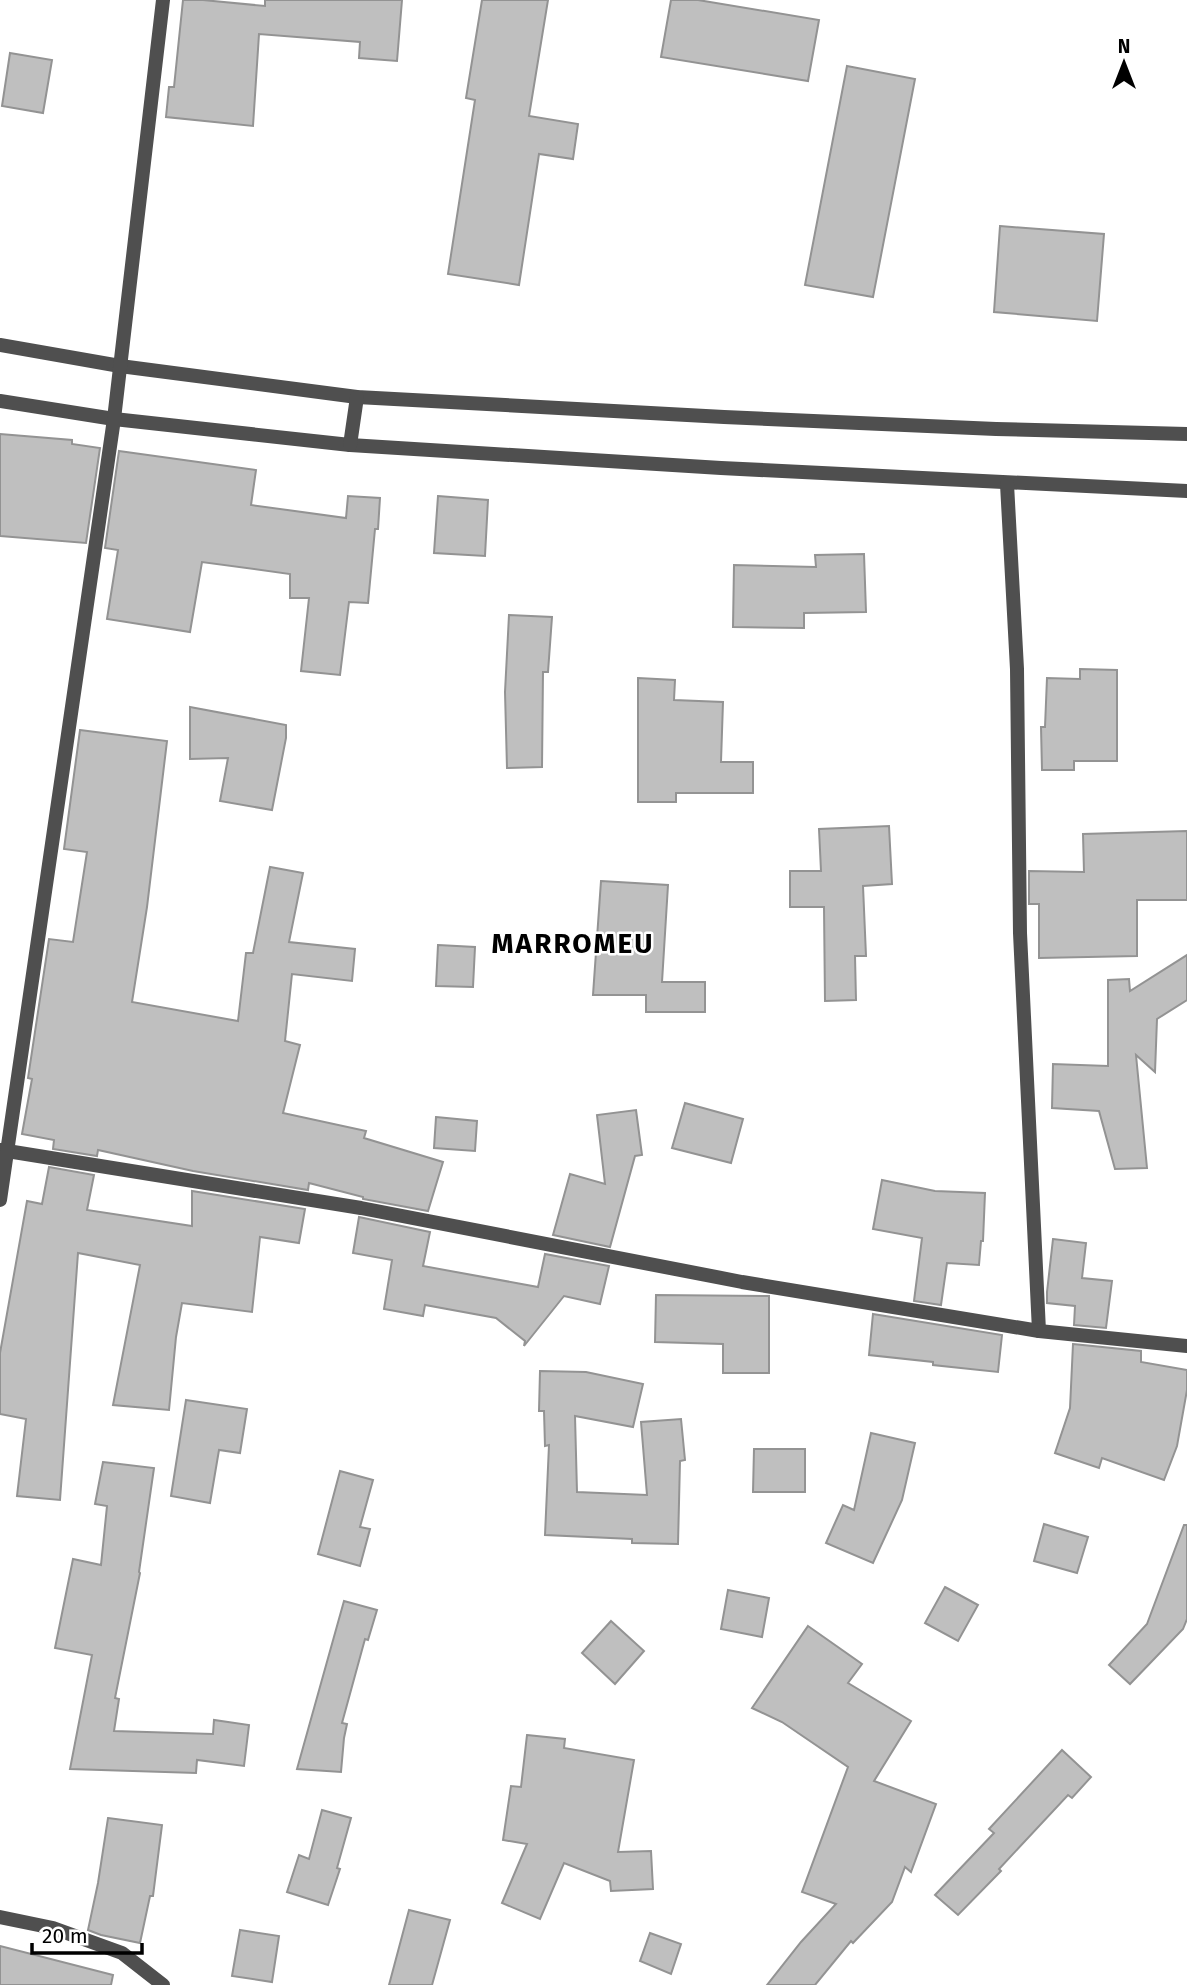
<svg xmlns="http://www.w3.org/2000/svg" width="1187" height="1985" font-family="'Fira Sans',sans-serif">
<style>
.building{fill:#bfbfbf;stroke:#939393;stroke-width:2}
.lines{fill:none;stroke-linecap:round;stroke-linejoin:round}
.street{stroke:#4f4f4f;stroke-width:14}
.labels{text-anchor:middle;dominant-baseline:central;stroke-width:5;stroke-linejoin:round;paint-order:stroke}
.district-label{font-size:28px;font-weight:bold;letter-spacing:2px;fill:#000;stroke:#fff}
</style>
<rect width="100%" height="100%" fill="#fff"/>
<g class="building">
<polygon points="183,0 203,0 265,6 265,0 402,0 397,61 359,58 360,42 259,34 253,126 166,117 169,87 174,87"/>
<polygon points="482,0 548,0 529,116 578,124 573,159 539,154 519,285 448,274 475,100 466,98"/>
<polygon points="671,0 698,0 819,20 808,81 661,57"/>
<polygon points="10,53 52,60 43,113 2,106"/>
<polygon points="847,66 915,79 873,297 805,285"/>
<polygon points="1000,226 1104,234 1097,321 994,312"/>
<polygon points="0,434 72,440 72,444 100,448 86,543 0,536"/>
<polygon points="119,451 256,470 251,505 346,518 348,496 380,498 378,529 375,529 368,603 349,602 340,675 301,671 309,598 290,598 290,574 202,562 190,632 107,619 118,550 105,548"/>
<polygon points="438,496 488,500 485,556 434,553"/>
<polygon points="864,554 866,612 804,613 804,628 733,627 734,565 816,567 815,555"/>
<polygon points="509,615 552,617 548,672 543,672 542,767 507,768 505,692"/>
<polygon points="1080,669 1117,670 1117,761 1074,761 1074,770 1042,770 1041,727 1045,727 1047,678 1080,679"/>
<polygon points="638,678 675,680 674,700 723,702 721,762 753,762 753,793 676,793 676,802 638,802"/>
<polygon points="190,707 286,725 286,738 272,810 220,801 228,758 190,759"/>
<polygon points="80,730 167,741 147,907 132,1002 238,1021 246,953 253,953 270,867 303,873 289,942 355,949 352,981 292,974 285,1041 300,1045 283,1113 366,1131 364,1138 443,1162 428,1211 363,1199 363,1197 309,1183 308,1190 193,1171 98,1150 97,1156 53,1149 54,1140 22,1134 32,1079 28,1078 49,939 73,942 87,852 64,849"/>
<polygon points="889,826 892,884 863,886 866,956 855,956 856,1000 825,1001 824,907 790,907 790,871 821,871 819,829"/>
<polygon points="1187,831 1187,900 1137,900 1137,956 1039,958 1039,904 1029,904 1029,871 1084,872 1083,834"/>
<polygon points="601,881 668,885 662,982 705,982 705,1012 646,1012 646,995 593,995"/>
<polygon points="438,945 475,947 473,987 436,986"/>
<polygon points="1187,955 1187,1000 1157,1019 1155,1072 1136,1055 1147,1168 1115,1169 1099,1111 1052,1108 1053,1064 1108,1066 1108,980 1129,979 1130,991"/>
<polygon points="685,1103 743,1119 731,1163 672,1148"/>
<polygon points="636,1110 642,1155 635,1156 610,1247 553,1235 570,1174 605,1184 597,1115"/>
<polygon points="436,1117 477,1121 475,1151 434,1148"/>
<polygon points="49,1167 94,1175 87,1210 192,1226 192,1191 305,1209 299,1243 260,1237 252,1312 182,1303 176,1337 169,1410 113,1405 140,1265 78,1253 60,1500 17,1496 26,1419 0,1414 0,1353 27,1201 42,1204"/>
<polygon points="882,1180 935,1191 985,1193 983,1241 981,1241 979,1265 947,1263 941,1305 914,1301 922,1238 873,1229"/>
<polygon points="359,1217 430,1232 423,1266 538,1287 545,1254 609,1266 600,1304 564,1296 524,1346 525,1341 496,1318 425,1305 423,1316 384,1309 392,1260 353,1253"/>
<polygon points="1053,1239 1086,1243 1082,1278 1112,1281 1106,1328 1074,1325 1075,1306 1047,1303 1047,1292"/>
<polygon points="656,1295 769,1296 769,1373 723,1373 723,1344 655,1342"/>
<polygon points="873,1314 1002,1335 998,1372 933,1365 933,1362 869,1355"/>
<polygon points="1073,1344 1141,1351 1141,1362 1187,1370 1187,1390 1177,1446 1164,1480 1102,1458 1099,1468 1055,1453 1070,1408"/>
<polygon points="540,1371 586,1372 643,1384 633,1427 575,1416 577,1492 647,1495 641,1422 681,1419 685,1460 680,1461 678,1544 632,1543 632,1539 545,1535 549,1445 545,1446 544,1411 539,1411"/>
<polygon points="186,1400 247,1409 240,1453 219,1450 210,1503 171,1496"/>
<polygon points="871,1433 915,1443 902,1500 873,1563 826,1543 843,1505 854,1510"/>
<polygon points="754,1449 805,1449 805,1492 753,1492"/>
<polygon points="103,1462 154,1468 139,1572 140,1573 115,1698 119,1699 114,1731 213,1734 214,1720 249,1725 244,1766 197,1760 196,1773 70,1769 92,1655 55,1648 73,1559 101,1565 107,1506 95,1504"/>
<polygon points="340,1471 373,1480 360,1527 370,1529 360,1566 318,1554"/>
<polygon points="1044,1524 1088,1537 1077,1573 1034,1561"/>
<polygon points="1184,1525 1187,1525 1187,1619 1183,1629 1130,1684 1109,1665 1147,1624"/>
<polygon points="945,1587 978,1605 958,1641 925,1623"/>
<polygon points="728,1590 769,1598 762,1637 721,1629"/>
<polygon points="344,1601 377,1610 368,1640 365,1639 342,1723 347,1724 344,1738 341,1772 297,1769"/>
<polygon points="611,1621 644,1651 615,1684 582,1653"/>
<polygon points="808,1626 862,1664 848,1683 911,1721 874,1781 936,1804 911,1872 905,1867 892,1902 853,1943 851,1941 815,1985 767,1985 801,1942 836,1904 802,1892 848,1767 782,1722 752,1708"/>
<polygon points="527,1735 565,1739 564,1748 634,1760 618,1852 651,1851 653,1889 611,1891 610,1881 564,1863 540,1919 502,1903 527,1844 503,1840 511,1786 521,1787"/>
<polygon points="1062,1750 1091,1777 1072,1798 1068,1795 999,1869 1001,1871 958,1915 935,1895 994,1833 989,1829"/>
<polygon points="322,1810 351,1818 337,1868 340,1869 328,1905 287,1892 299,1855 309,1859"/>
<polygon points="108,1818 162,1825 153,1896 150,1896 140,1943 101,1935 88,1930 98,1883"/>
<polygon points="409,1910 450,1920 432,1985 389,1985"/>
<polygon points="240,1930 279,1936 272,1982 232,1976"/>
<polygon points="650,1933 681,1944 671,1974 640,1961"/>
<polygon points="0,1946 113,1975 111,1985 0,1985"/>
</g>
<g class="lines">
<g class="street">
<polyline points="0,345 120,366 357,397 724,417 996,429 1187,434"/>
<polyline points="0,401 114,419 350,445 721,468 1187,491"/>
<polyline points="350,445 357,397"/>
<polyline points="1007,484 1017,669 1020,933 1039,1331"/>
<polyline points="1,1150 361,1208 742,1282 1039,1331 1187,1346"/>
<polyline points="0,1200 114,419 163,0"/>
<polyline points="0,1917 53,1928 122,1953 163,1985"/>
</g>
</g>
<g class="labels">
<g class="district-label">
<text x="573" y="943">MARROMEU</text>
</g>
</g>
<g transform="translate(1124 63)" stroke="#ffffff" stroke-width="5" paint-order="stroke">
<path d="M0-5L12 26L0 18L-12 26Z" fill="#000000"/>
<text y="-10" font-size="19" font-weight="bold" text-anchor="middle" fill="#000000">N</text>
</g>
<path d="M32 1943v10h110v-10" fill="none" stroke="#000000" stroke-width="3.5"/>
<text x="42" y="1943" font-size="21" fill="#000000" stroke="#ffffff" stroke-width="5" paint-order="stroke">20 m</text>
</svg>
